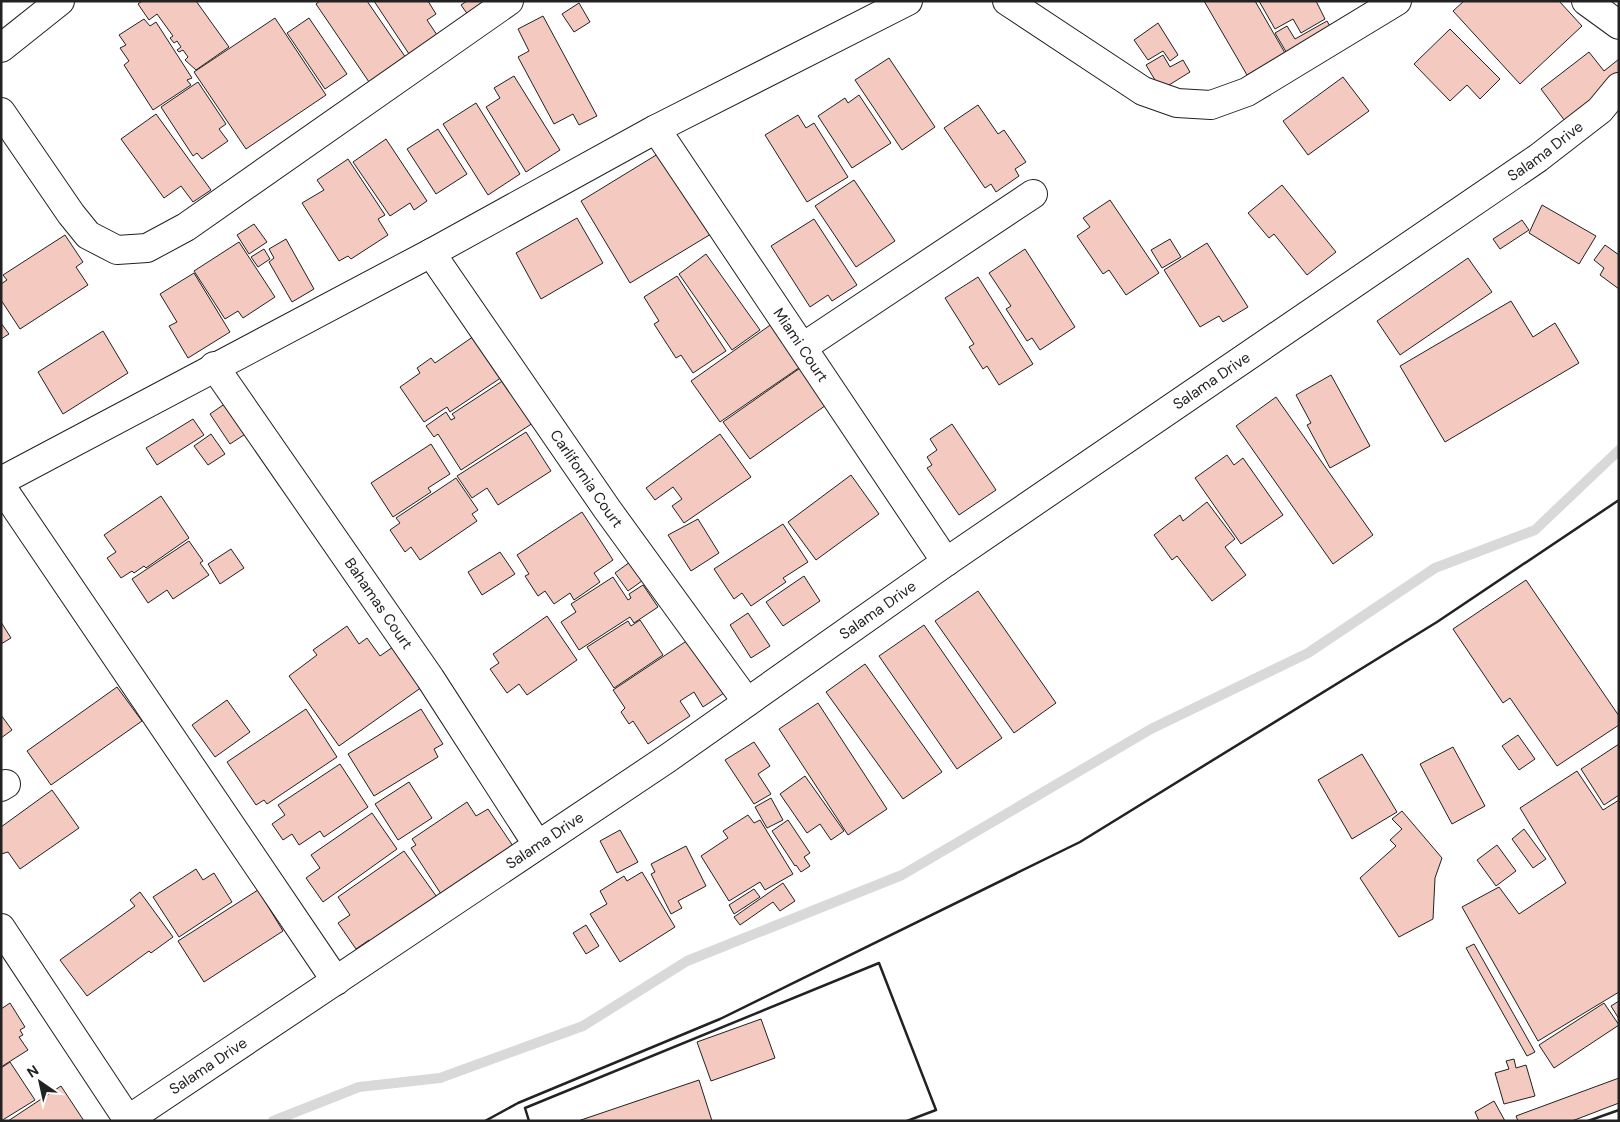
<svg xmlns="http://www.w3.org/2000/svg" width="1620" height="1122" font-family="'DM Sans',sans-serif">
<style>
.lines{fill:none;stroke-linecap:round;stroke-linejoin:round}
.stream{stroke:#d9d9d9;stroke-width:10}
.building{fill:#f3c9c0;stroke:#222}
.street-casing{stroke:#222;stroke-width:30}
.street{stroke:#fff;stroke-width:28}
.wall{stroke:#222;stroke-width:2.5}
.labels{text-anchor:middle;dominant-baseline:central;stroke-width:4;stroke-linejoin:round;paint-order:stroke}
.street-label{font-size:15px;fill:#222;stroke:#fff}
</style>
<rect width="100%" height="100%" fill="#fff"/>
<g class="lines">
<polyline class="stream" points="273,1121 359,1087 440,1078 583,1026 687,961 902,875 1151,729 1308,653 1435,568 1535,530 1619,450"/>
</g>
<g class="building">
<polygon points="142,1 196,1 229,47 196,70 185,60 188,57 183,50 179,52 177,50 181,47 177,41 174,43 170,38 173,36 157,14 149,20 138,4"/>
<polygon points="320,1 367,1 406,58 369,82 316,4"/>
<polygon points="374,1 428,1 436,14 427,20 437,35 409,54"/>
<polygon points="467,1 495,1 471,19 461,5"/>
<polygon points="1204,1 1255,1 1285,53 1247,75"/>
<polygon points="1259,1 1316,1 1325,19 1301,33 1293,19 1275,29"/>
<polygon points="1464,1 1559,1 1582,26 1520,84 1453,11"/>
<polygon points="579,3 590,22 574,32 562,14"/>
<polygon points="543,16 597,116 579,125 573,114 554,124 518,57 529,51 518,29"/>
<polygon points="275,18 326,95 246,149 194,72"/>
<polygon points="309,18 347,74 325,89 287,33"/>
<polygon points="144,19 150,26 156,22 192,78 187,80 191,85 153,110 124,65 129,61 120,48 126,45 119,35"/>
<polygon points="1327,21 1332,30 1288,55 1275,33 1287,26 1295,39"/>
<polygon points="1158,23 1178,55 1170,61 1163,51 1148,60 1134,40"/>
<polygon points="1450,29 1500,79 1480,99 1467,85 1450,101 1414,64"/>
<polygon points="1589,52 1604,71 1619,59 1619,86 1568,125 1541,89"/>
<polygon points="1163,55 1170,67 1183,60 1190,72 1161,90 1146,65"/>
<polygon points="889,58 935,127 902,150 855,80"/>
<polygon points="514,76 560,150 526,172 486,107 500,98 494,88"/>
<polygon points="1343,77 1369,111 1308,155 1283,121"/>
<polygon points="198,82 226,124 219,129 228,141 202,159 197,153 193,156 161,107"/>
<polygon points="859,95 891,143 852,168 818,116 845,98 848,103"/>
<polygon points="476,103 520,174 488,195 443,124"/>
<polygon points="978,105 998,134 1004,130 1026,162 1015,169 1019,176 996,192 991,184 985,188 944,128"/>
<polygon points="156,114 211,190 193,202 181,186 164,198 121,139"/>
<polygon points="798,115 806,128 814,123 848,177 807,202 765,135"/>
<polygon points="438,129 467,174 436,194 407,149"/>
<polygon points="386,139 427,201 414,210 410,203 390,216 353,162"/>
<polygon points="666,149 716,231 630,283 581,201"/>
<polygon points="348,159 385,215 378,219 388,235 351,259 348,256 339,261 302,203 324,190 317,180"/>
<polygon points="854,180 895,241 856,267 815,206"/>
<polygon points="1282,185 1336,252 1307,275 1274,234 1269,238 1248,213"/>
<polygon points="1110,200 1159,273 1126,295 1109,270 1103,274 1077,236 1090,227 1083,218"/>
<polygon points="1542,205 1596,236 1579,264 1529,233"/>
<polygon points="577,218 603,263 541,299 516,253"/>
<polygon points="814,219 857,285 832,301 828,295 810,307 771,246"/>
<polygon points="1522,220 1529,230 1500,249 1493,239"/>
<polygon points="254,224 267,242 249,254 237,235"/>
<polygon points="65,235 83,262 76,267 88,285 20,329 1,300 1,284 7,280 3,275"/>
<polygon points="286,239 314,289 292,302 269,262 274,258 269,249"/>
<polygon points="1170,239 1181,257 1162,268 1151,250"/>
<polygon points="239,242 275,297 243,318 238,311 225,319 194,271"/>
<polygon points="1207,243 1248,307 1223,322 1219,316 1200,327 1164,270"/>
<polygon points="1605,245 1619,255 1619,289 1600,275 1604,268 1594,260"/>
<polygon points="264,249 270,259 258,267 251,257"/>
<polygon points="1025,249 1075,327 1040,350 1032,338 1027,341 1006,309 1011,306 989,273"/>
<polygon points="706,254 760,330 732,350 679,274"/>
<polygon points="1468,258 1492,292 1400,355 1377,321"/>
<polygon points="194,273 230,332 188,358 169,326 177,322 160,294"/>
<polygon points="677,276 726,351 693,373 681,355 676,358 654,324 659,321 644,297"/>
<polygon points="978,277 1033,364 999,385 987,366 983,369 969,347 974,344 945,298"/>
<polygon points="1511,301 1533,337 1555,323 1579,363 1445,442 1400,366"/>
<polygon points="776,321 806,363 720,422 691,381"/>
<polygon points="1,323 9,334 1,339"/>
<polygon points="103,331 128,373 63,414 38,372"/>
<polygon points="477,334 505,375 450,412 447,407 424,422 400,387 420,373 417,368 431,358 435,363"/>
<polygon points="803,366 829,403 750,459 723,422"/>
<polygon points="1331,375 1370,446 1330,468 1307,425 1311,423 1296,395"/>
<polygon points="507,378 536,421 461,470 438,434 434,437 426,426 446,412 451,420 455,418 452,414"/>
<polygon points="1276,397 1373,535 1333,564 1236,426"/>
<polygon points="226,403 247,433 230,444 210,414"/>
<polygon points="193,419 204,435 157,465 146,448"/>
<polygon points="952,424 996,490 959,515 927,468 932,465 927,457 937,450 930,439"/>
<polygon points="526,432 551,471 498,505 487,488 472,498 457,476"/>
<polygon points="211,434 225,454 208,465 194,446"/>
<polygon points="720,434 751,477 684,523 672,506 682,499 673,487 655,500 646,488"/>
<polygon points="431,444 450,474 428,488 431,492 393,517 371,483"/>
<polygon points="1227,455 1234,465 1243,458 1283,515 1241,544 1195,478"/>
<polygon points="851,475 879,514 816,560 788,522"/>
<polygon points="456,478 478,510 472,514 477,521 420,560 411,547 405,552 390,530 400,523 396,518"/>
<polygon points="161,496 189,538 146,568 144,566 134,573 132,571 121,578 107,558 116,552 104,535"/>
<polygon points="1207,502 1235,539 1225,547 1246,575 1212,601 1177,556 1172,560 1154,535 1180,515 1183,521"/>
<polygon points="582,512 613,560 594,573 600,582 574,600 570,593 554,604 545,591 538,596 525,576 529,574 517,555"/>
<polygon points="698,519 719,553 691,571 668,535"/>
<polygon points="783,524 808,562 783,578 786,582 751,606 742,593 734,599 714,569"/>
<polygon points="189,541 203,561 200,563 209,575 173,599 167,590 148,603 132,579"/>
<polygon points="231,549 244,568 220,584 208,564"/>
<polygon points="500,552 515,574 482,595 468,572"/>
<polygon points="634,559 646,578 628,591 615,573"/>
<polygon points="804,576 820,601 783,626 766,602"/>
<polygon points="613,577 628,600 631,598 629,594 643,585 658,607 634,623 630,617 579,650 561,622 576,612 571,604"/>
<polygon points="1526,580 1619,716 1619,725 1557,766 1510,698 1503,703 1453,629"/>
<polygon points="978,591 1056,703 1014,733 935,621"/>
<polygon points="748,613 770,646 751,658 730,625"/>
<polygon points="547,616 577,660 527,695 519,684 507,693 490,669 499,663 493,654"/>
<polygon points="640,620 663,655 614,688 587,647 628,621 631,626"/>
<polygon points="1,622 11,638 1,644"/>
<polygon points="924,625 1002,738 957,769 879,656"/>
<polygon points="347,626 359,644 367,638 380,656 393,647 422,687 339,746 289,676 317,655 313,650"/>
<polygon points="694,636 730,689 703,707 694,692 680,701 690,716 648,744 633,721 629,724 621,712 625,708 613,690"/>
<polygon points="865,664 942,772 903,799 826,692"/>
<polygon points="117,687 142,721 51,785 27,751"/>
<polygon points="227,700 250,732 215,757 192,725"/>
<polygon points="818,703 887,809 848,835 779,729"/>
<polygon points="306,709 337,757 267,804 264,800 256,805 227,762"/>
<polygon points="421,709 443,744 434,749 438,757 374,796 348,754"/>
<polygon points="1,715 12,730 1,738"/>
<polygon points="1518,735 1535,759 1519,770 1502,746"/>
<polygon points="754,742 770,766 758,774 771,794 754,804 725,760"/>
<polygon points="1619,744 1619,795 1604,805 1581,769"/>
<polygon points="1453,747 1485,806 1452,824 1420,764"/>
<polygon points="1362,754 1397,812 1352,839 1318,780"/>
<polygon points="340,764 368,807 324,837 320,831 299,845 292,834 283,840 272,824 285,815 278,805"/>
<polygon points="1577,771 1603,810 1619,800 1619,992 1538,1041 1462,907 1499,887 1519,914 1566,883 1520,808"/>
<polygon points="805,776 844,831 831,840 820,824 807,833 780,794"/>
<polygon points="409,782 432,818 398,840 375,804"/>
<polygon points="52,790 79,828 20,869 8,852 1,854 1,827"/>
<polygon points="771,798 783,820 767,828 755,807"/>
<polygon points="467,802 476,816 488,809 513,846 441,894 411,848 416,845 412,839"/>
<polygon points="1402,811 1442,858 1435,878 1433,919 1399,937 1360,878 1396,846 1390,840 1402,829 1392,819"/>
<polygon points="372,813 397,849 323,902 306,878 320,868 311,855"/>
<polygon points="748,815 754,823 760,820 793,874 765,890 760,882 729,901 701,856 728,838 723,831"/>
<polygon points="788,820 810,853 804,857 810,866 801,872 796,865 795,866 772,831"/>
<polygon points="1524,829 1546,859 1533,868 1512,839"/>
<polygon points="620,830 638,862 617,873 600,841"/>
<polygon points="1497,845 1516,871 1496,886 1477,860"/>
<polygon points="686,846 706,886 678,901 682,908 671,914 651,874 655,872 651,864"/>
<polygon points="404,851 439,900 373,946 369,940 356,949 338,923 350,915 338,897"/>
<polygon points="196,869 203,880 214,873 232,902 179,937 153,897"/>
<polygon points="642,872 675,927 620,962 590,914 607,904 600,891 624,876 627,881"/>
<polygon points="783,883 795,901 780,911 773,902 740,925 734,917"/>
<polygon points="754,889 760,897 734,914 729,905"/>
<polygon points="258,890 283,931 204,982 178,941"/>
<polygon points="140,892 173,937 151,953 149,951 87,996 60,960 135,906 130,900"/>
<polygon points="586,925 599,946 586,954 573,933"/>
<polygon points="1474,944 1535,1052 1527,1056 1466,948"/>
<polygon points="1619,1001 1619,1019 1611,1006"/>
<polygon points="10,1003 25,1027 20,1030 23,1035 19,1037 28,1050 1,1067 1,1009"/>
<polygon points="1604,1003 1619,1025 1554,1068 1539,1045"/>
<polygon points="761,1019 775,1058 711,1081 697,1042"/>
<polygon points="1514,1059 1516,1068 1526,1065 1535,1096 1504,1104 1495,1073 1509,1069 1506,1061"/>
<polygon points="10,1062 35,1100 1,1121 1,1068"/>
<polygon points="1619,1078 1619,1103 1572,1121 1518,1121 1516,1116"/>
<polygon points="699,1080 712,1121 578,1121"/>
<polygon points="61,1086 84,1121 8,1121"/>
<polygon points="1494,1101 1505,1121 1479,1121 1475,1112"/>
</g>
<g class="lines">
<g class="street-casing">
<g id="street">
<polyline points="1007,1 1143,91 1177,103 1211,105 1247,92 1397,1"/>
<polyline points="1586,1 1619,25"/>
<polyline points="1,48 60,1"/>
<polyline points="1,112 71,214 88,235 117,250 147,248 186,227 509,1"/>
<path id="s1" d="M656 129 946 562"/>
<path id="s2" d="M431 253 607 509 747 702"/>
<polyline points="803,347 1033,194"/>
<path id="s3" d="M214 366 430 678 537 844"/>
<polyline points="1,481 431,253 656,129 908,1"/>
<polyline points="1,486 336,981"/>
<polyline points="1,787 6,784"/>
<polyline points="1,928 128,1120"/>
<path id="s4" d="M126 1121 668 758 946 562 1538 158 1600 110 1619 87"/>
</g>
</g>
<use href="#street" class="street"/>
<g class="wall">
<polyline points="485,1121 518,1103 720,1019 1080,842 1437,622 1619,500"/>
<polyline points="529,1121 525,1108 879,963 936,1110 907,1121"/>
<polyline points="1588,1121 1619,1110"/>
</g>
</g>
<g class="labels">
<g class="street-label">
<text stroke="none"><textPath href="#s4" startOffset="1719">Salama Drive</textPath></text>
<text stroke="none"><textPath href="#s1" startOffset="260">Miami Court</textPath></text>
<text stroke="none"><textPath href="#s4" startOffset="1314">Salama Drive</textPath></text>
<text stroke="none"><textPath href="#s2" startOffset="274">Carlifornia Court</textPath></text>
<text stroke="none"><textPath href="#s3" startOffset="289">Bahamas Court</textPath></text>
<text stroke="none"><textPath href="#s4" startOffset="909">Salama Drive</textPath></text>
<text stroke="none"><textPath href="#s4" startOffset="504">Salama Drive</textPath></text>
<text stroke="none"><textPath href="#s4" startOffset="99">Salama Drive</textPath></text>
</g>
</g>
<rect width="1620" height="1122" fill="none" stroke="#222222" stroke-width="5"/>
<g transform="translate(40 1082) rotate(326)" stroke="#ffffff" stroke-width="4" paint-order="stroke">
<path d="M0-4L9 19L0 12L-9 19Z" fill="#222222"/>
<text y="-8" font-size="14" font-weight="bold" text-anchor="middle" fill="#222222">N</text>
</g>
</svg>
